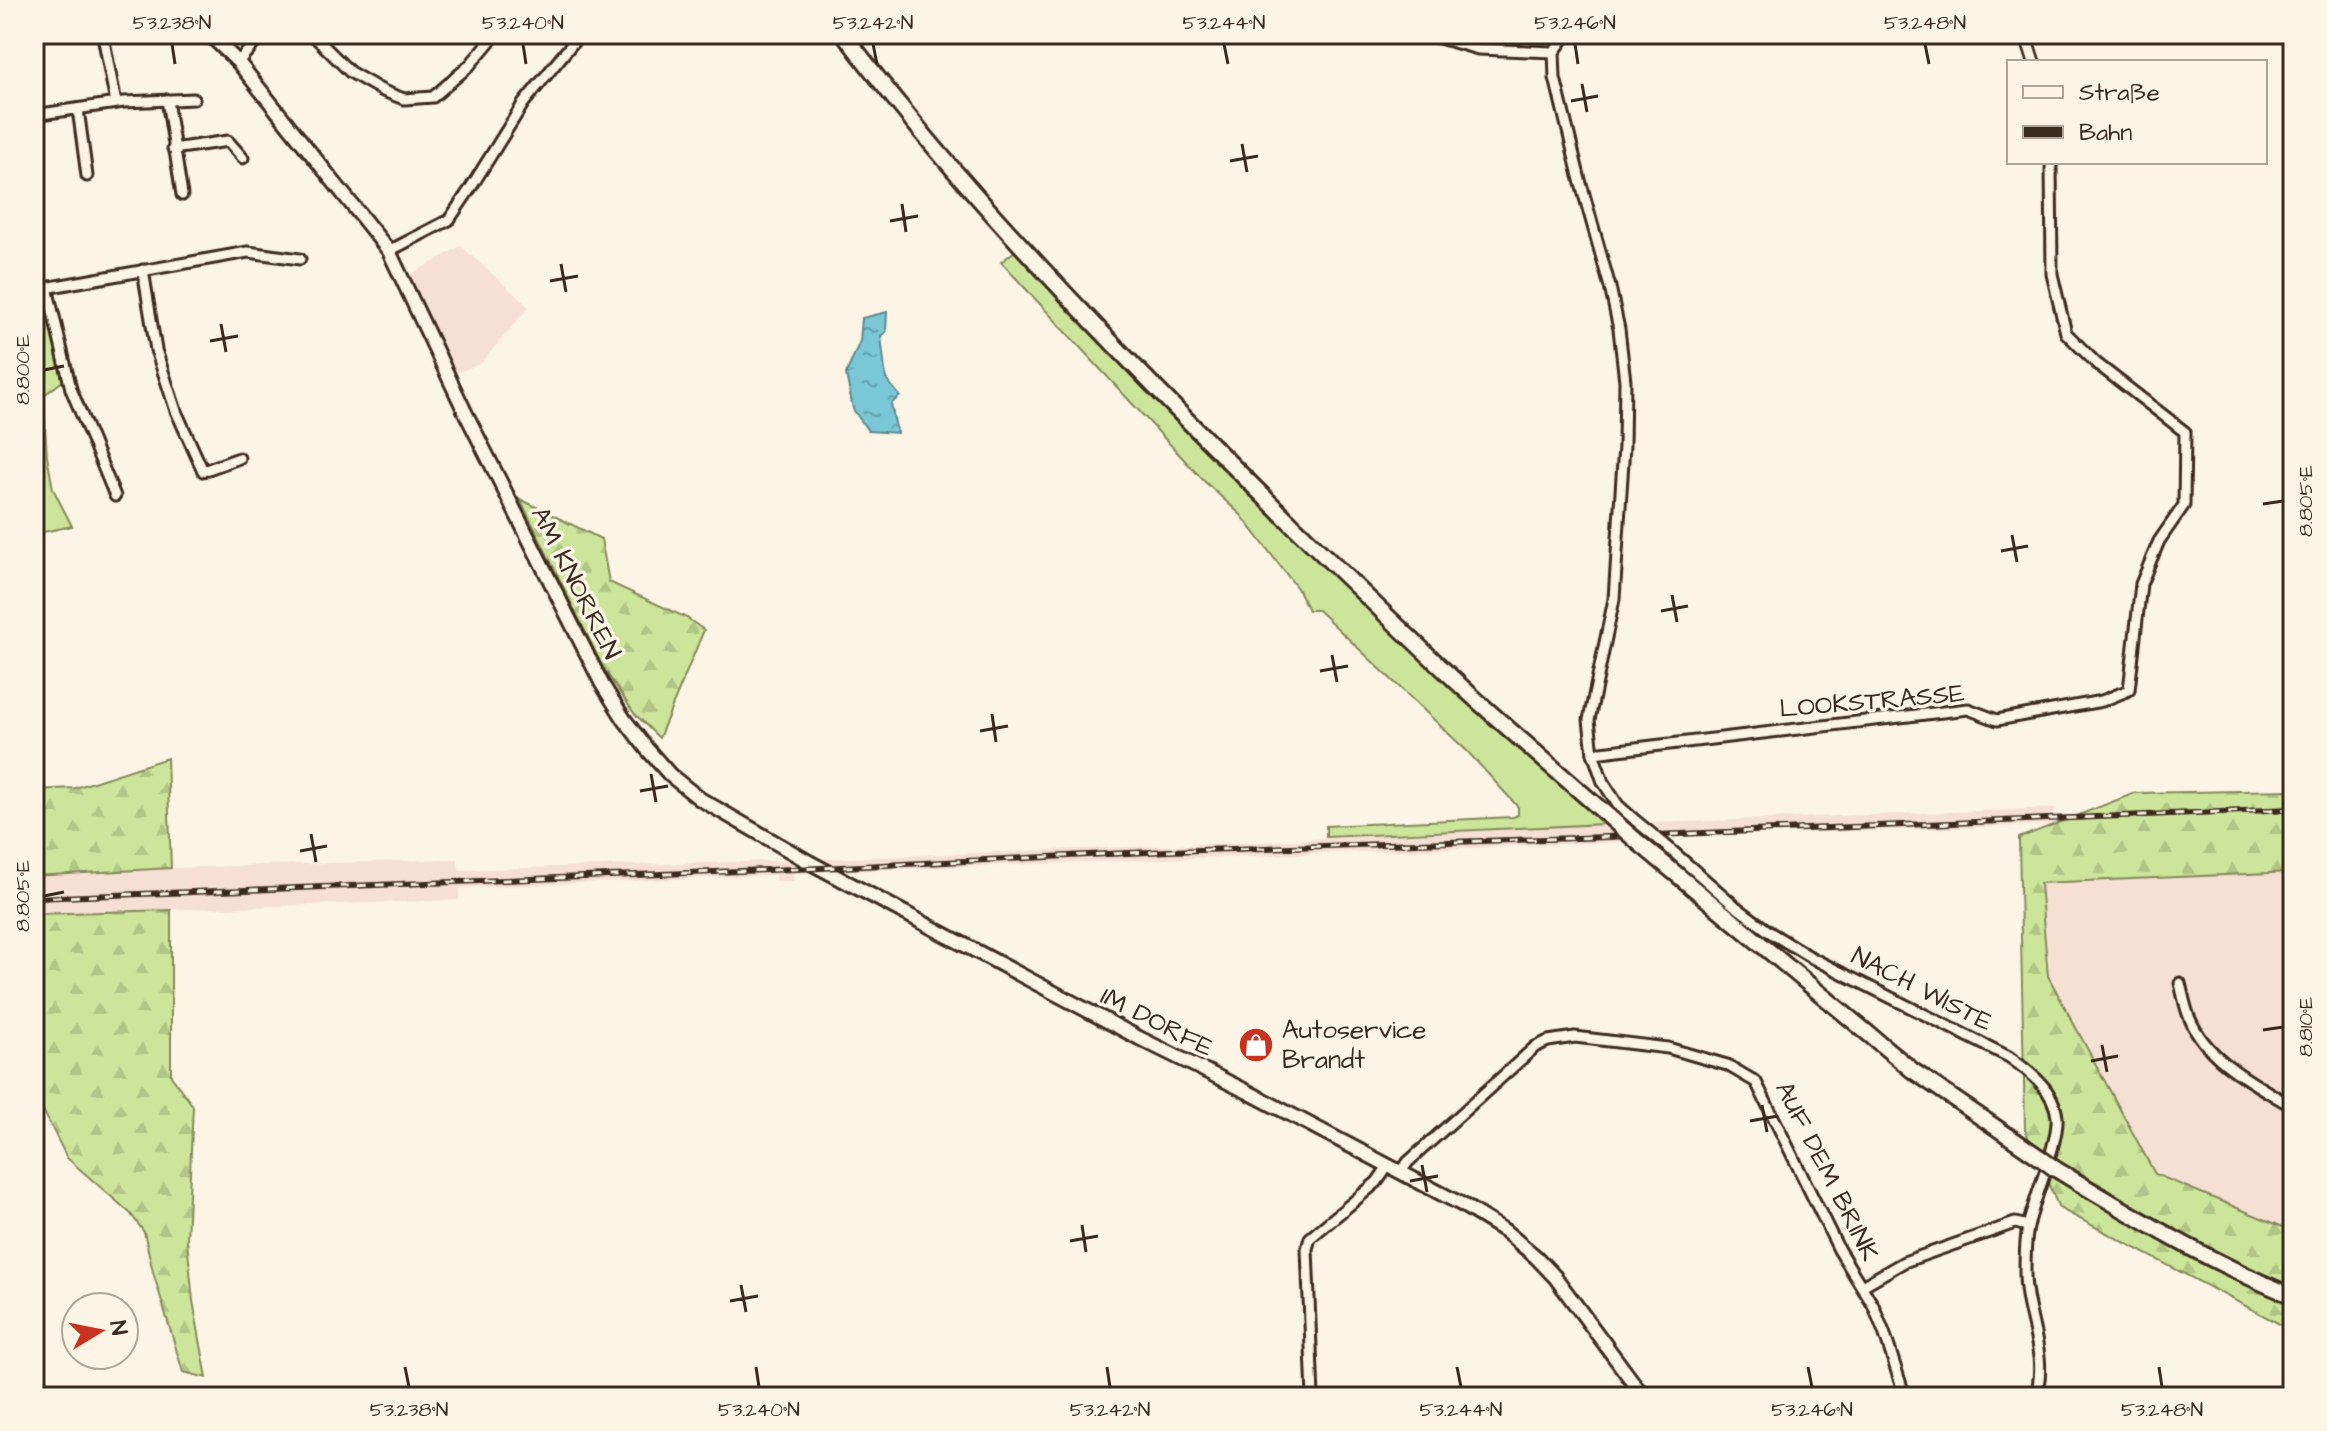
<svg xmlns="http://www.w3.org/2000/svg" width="2327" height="1431" font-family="'Architects Daughter',sans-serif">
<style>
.built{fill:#f6e0d4}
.grass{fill:#cde59b;stroke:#84885c;stroke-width:2}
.forest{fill:url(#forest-firs);stroke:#84885c;stroke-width:2}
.water{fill:url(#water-ripples);stroke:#60888d;stroke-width:2}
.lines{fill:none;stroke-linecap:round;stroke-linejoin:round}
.street-casing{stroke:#3b2a1e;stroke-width:15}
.secondary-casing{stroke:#3b2a1e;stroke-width:18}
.primary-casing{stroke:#3b2a1e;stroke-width:20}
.street{stroke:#fcf5e5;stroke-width:9}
.secondary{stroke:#fcf5e5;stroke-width:12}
.primary{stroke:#fcf5e5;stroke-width:14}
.rail-casing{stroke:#3b2a1e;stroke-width:6}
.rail{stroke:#fcf5e5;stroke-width:3;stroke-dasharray:9;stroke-linecap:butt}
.street-bridge-casing{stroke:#3b2a1e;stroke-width:15;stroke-linecap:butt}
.primary-bridge-casing{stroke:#3b2a1e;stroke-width:20;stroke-linecap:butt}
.street-bridge{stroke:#fcf5e5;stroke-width:9}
.primary-bridge{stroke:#fcf5e5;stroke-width:14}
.ticks{fill:none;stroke:#3b2a1e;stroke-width:3}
.labels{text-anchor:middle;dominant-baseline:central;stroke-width:7;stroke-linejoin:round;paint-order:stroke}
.street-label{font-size:26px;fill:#3b2a1e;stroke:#fcf5e5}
.poi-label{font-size:26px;fill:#3b2a1e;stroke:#fcf5e5;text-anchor:start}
.neatline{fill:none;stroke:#3b2a1e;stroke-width:3}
.ticks-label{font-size:20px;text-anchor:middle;fill:#3b2a1e}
</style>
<defs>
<pattern id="forest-firs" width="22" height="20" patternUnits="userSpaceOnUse" patternTransform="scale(2)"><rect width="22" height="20" fill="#cde59b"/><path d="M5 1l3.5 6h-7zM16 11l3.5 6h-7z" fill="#b1c585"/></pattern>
<pattern id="water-ripples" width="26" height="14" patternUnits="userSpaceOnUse" patternTransform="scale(2)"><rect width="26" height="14" fill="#79c7d7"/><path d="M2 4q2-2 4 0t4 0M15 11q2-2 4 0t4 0" fill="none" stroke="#64a2ae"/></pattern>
</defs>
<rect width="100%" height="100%" fill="#fcf5e5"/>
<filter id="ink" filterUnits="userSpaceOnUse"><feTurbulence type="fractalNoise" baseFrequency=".0125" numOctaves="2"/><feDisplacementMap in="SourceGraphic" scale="16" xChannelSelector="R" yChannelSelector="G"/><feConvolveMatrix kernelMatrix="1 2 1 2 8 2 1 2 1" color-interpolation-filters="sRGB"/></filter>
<g filter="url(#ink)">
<g class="built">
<polygon points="461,246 529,307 481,363 451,376 405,278"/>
<polygon points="2057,808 2049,825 1669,837 1652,823"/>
<polygon points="1603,824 1624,842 794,873 793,881 775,881 775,875 460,888 459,900 34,914 34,876 171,868 458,859 459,870 769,861 1235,843"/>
<polygon points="2293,872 2293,1231 2155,1174 2048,976 2040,882"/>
</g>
<g class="grass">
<polygon points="1016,250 1450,684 1603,824 1326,837 1326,826 1513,817 1518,815 1518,807 1468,752 1318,610 1308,610 1297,588 1241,515 1204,481 1001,262"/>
<polygon points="41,293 48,303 64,380 43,396 47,456 53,489 72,526 34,534 34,294"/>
</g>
<g class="forest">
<polygon points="520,499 601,539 609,582 687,618 704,630 659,738 634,713 602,666"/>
<polygon points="167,758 171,868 34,876 34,790 75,788"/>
<polygon points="2293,790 2293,872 2040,883 2048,976 2155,1174 2293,1231 2293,1331 2059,1208 2025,1130 2019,838 2135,793"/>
<polygon points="171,910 171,1076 193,1106 187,1240 193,1301 207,1378 183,1372 153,1272 144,1232 130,1213 67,1158 34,1092 34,914"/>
</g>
<polygon class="water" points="887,312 886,332 881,336 886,379 900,396 891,404 897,433 868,431 853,409 846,374 860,341 862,318"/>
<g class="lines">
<g class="street-casing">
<g id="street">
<polyline points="111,34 104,41 116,103"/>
<polyline points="312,34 350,72 383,91 404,99 433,97 469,66 496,34"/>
<polyline points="1425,34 1478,49 1554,52"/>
<polyline points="1567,34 1554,52 1555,78 1580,180 1610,287 1619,329 1625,381 1624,446 1614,599 1589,720 1593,753 1603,782 1618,805 1636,821"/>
<polyline points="2025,34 2034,62"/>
<polyline points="238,62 263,34"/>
<polyline points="167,100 182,195"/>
<polyline points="78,109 87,176"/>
<polyline points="34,115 124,102 194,99"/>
<polyline points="173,149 228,141 243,158"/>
<polyline points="389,251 449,220 470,189 523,104 580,34"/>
<polyline points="143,270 156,350 176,411 203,471 239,458"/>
<polyline points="47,287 71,389 115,496"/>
<polyline points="34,290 248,252 300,259"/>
<polyline points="1593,753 1968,709 1997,720 2102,701 2129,690 2141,584 2159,541 2184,505 2185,432 2096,363 2066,333 2052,274 2051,162"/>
<path d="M1663 843 1735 906 1771 933 1812 958 2009 1057C2030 1072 2054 1089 2057 1117 2059 1141 2035 1196 2029 1223 2025 1238 2025 1256 2025 1271 2024 1314 2050 1355 2035 1397"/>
<path d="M2180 983C2183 995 2185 1008 2190 1019 2208 1062 2256 1084 2293 1107"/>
<polyline points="1401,1172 1408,1162 1535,1047 1548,1041 1575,1037 1668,1048 1727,1065 1756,1082 1839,1250 1873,1305 1884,1332 1905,1397"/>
<polyline points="1862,1286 1904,1262 2015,1223 2028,1226"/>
<polyline points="1313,1397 1307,1249 1310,1238 1377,1182 1388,1166"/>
</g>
</g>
<g class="secondary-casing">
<polyline id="secondary" points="209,34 238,62 389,251 465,412 602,684 624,719 647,749 670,775 700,799 809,862 1139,1038 1248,1092 1461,1204 1505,1231 1536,1257 1555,1277 1644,1397"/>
</g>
<g class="primary-casing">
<g id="primary">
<path d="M844 34C927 145 1021 248 1117 348 1228 464 1344 576 1461 686 1511 732 1564 777 1615 822"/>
<polyline points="1639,843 1912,1070 2039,1157"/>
<path d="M2054 1168C2132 1215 2208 1262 2293 1296"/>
</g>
</g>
<use href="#street" class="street"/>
<use href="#secondary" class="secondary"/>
<use href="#primary" class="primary"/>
<g class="rail-casing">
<polyline id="rail" points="34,898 821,868 1169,851 1608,837 2293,809"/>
</g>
<use href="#rail" class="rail"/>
<g class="street-bridge-casing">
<polyline id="street-bridge" points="1636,821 1663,843"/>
</g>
<g class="primary-bridge-casing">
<g id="primary-bridge">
<polyline points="1615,822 1639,843"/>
<polyline points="2039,1157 2054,1168"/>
</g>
</g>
<use href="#street-bridge" class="street-bridge"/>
<use href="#primary-bridge" class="primary-bridge"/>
</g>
</g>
<path class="ticks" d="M172 44 175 64M523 44 526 64M873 44 877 64M1224 44 1228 64M1575 44 1578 64M1925 44 1929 64M1582 84 1587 112M1571 101 1598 96M1242 144 1247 172M1230 161 1258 156M902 204 906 232M890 221 918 216M561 264 566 292M550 281 578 276M221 324 226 352M210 341 238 336M44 370 64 366M2263 504 2283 501M2012 535 2017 562M2001 551 2028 546M1672 595 1677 622M1661 611 1688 606M1332 655 1337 682M1320 671 1348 666M992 714 996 742M980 731 1008 726M651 774 656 802M640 791 668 786M311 834 316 862M300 851 327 846M44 896 64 892M2263 1030 2283 1027M2102 1045 2107 1072M2091 1061 2118 1056M1762 1105 1767 1132M1750 1121 1778 1116M1422 1165 1427 1192M1410 1181 1438 1176M1082 1225 1086 1252M1070 1241 1098 1236M741 1285 746 1312M730 1301 758 1296M405 1367 409 1387M756 1367 759 1387M1107 1367 1110 1387M1457 1367 1461 1387M1808 1367 1812 1387M2159 1367 2162 1387"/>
<defs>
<g id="shop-disc" transform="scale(1.8)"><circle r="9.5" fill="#c8321e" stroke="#fcf5e5"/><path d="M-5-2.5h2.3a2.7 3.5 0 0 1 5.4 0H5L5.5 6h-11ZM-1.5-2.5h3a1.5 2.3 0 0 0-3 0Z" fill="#fff"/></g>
</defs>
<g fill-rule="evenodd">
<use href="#shop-disc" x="1256" y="1045"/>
</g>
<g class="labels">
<g class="street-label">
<text transform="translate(576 583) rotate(63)">AM KNORREN</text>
<text transform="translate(1872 701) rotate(-5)">LOOKSTRASSE</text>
<text transform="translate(1922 989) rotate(27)">NACH WISTE</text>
<text transform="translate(1157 1022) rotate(27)">IM DORFE</text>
<text transform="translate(1827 1171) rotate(63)">AUF DEM BRINK</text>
</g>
<g class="poi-label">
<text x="1282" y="1030">Autoservice<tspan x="1282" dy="30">Brandt</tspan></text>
</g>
</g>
<rect width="2327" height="1431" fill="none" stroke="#fcf5e5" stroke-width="88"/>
<rect x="2007" y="60" width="260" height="104" fill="#fcf5e5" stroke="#afa495" stroke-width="2"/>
<rect x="2023" y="86" width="40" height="12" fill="#fcf5e5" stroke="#afa495" stroke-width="2"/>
<text x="2079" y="100" font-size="24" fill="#3b2a1e">Straße</text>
<rect x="2023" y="126" width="40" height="12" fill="#3b2a1e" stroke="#afa495" stroke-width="2"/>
<text x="2079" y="140" font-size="24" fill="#3b2a1e">Bahn</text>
<g transform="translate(100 1331) rotate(80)"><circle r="38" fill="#fcf5e5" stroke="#afa495" stroke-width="2"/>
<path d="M0-6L14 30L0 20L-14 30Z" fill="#c8321e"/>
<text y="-12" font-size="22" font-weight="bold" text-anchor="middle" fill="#3b2a1e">N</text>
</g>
<rect x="44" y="44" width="2239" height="1343" class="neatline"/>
<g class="ticks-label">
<text x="172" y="29">53.238°N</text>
<text x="523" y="29">53.240°N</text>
<text x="873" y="29">53.242°N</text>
<text x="1224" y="29">53.244°N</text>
<text x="1575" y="29">53.246°N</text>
<text x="1925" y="29">53.248°N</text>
<text transform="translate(22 370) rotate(-90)" y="7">8.800°E</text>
<text transform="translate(2305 501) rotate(-90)" y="7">8.805°E</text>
<text transform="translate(22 896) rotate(-90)" y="7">8.805°E</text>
<text transform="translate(2305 1027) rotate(-90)" y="7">8.810°E</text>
<text x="409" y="1416">53.238°N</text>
<text x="759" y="1416">53.240°N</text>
<text x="1110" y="1416">53.242°N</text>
<text x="1461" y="1416">53.244°N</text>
<text x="1812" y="1416">53.246°N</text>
<text x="2162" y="1416">53.248°N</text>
</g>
</svg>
